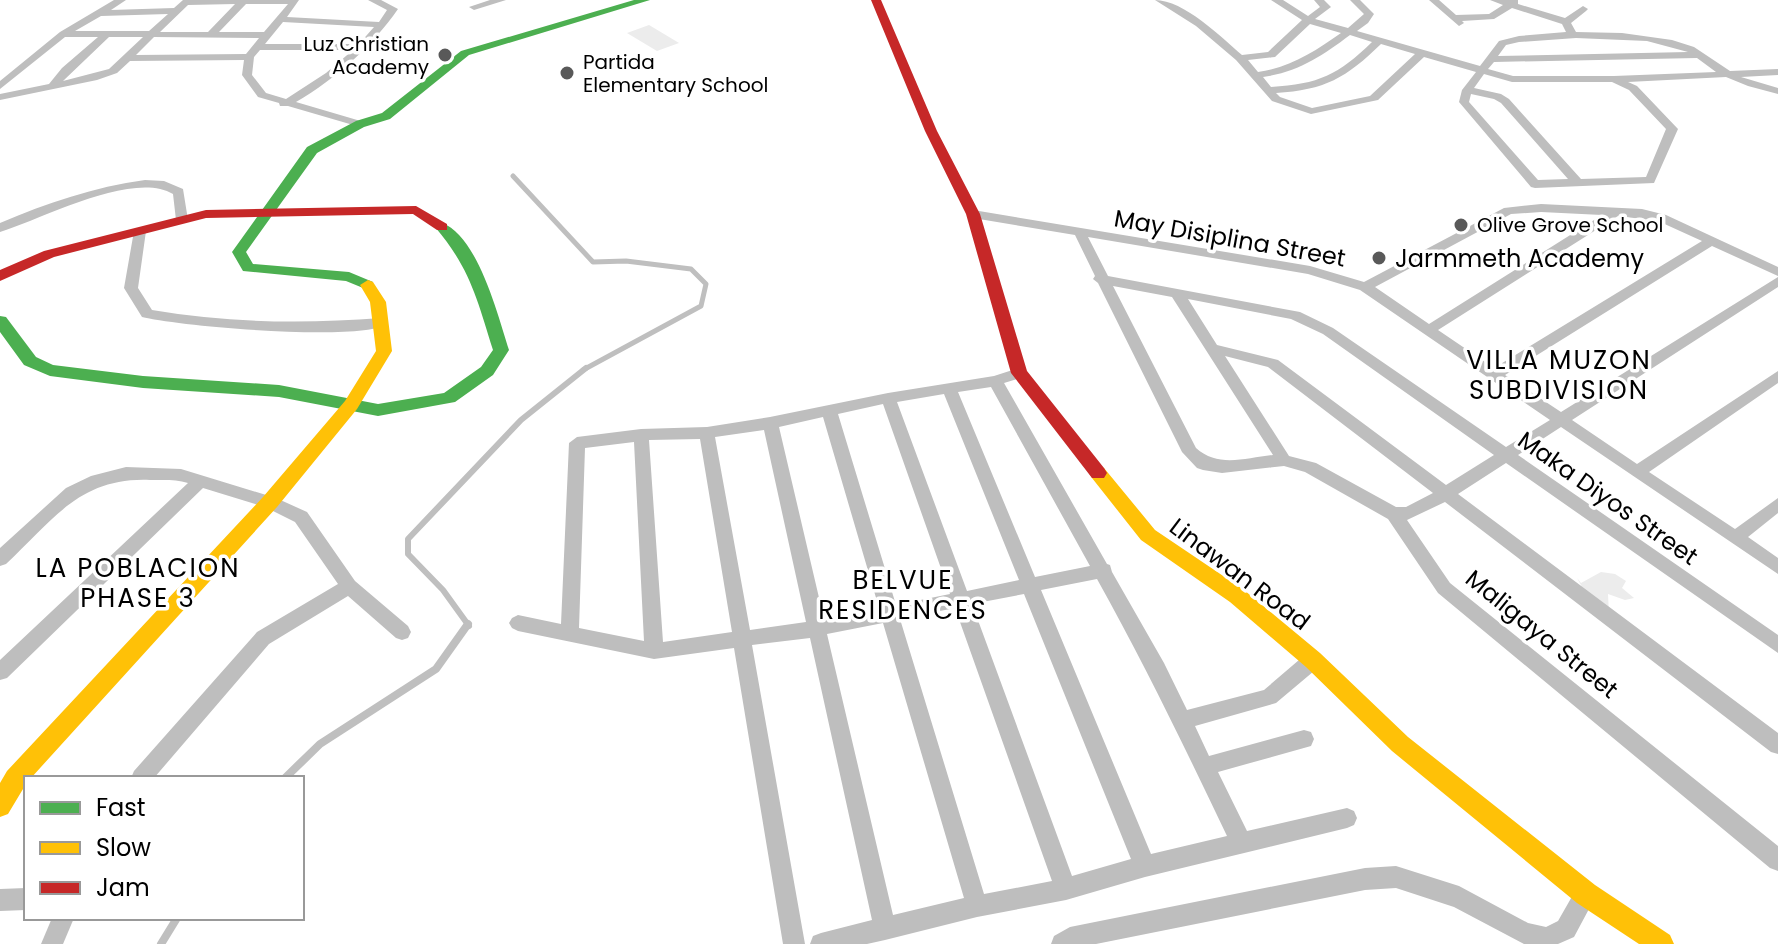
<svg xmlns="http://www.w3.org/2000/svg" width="1778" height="944" font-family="Poppins,sans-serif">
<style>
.green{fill:#ececec}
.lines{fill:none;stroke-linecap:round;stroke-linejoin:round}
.stream-far2{stroke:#bfbfbf;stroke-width:5}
.stream-far1{stroke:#bfbfbf;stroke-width:6}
.stream{stroke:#bfbfbf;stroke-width:8}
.street{fill:#bebebe;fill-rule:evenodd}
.fast{fill:#4caf50;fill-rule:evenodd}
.slow{fill:#ffc107;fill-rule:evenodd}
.jam{fill:#c62828;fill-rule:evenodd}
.poi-dot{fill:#595959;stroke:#fff;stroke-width:3}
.labels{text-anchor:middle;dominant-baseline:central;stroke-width:7;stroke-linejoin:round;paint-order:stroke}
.far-poi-label{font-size:20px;fill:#000;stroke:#fff;text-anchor:start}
.street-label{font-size:24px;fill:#000;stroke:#fff}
.poi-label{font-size:24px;fill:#000;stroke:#fff;text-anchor:start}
.neighbourhood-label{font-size:26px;letter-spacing:2px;fill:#000;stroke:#fff}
</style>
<rect width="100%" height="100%" fill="#fff"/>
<g class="green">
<polygon points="649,25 679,43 657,51 627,33"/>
<polygon points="1601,572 1615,574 1626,581 1622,588 1634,598 1625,600 1608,594 1609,615 1590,601 1577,578 1581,583"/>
</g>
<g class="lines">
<polyline class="stream-far2" points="513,176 593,262 626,261 691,269 706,284 701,306 583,370"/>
<polyline class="stream-far1" points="469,626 443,590 408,554 408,539 521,420 586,368"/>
<g class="stream">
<polyline points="285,778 320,744 436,669 468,624"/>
<polyline points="161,944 177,918"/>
</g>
<g class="street">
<path d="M114 0H126L111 10 174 8 183 0H299L287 17 379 22 387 10 368 0H381L398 9C372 46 337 78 296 102L364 122 366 124 360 127 288 106H280L279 103 258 97 242 75 244 60 130 61 117 73 97 80 0 100V94L49 84 62 68 98 37H65L0 89V81L60 32ZM235 4 208 32H160L188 5ZM246 4H288L264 32H219ZM168 14 149 31H75L101 16ZM283 22 374 27 359 44H265ZM109 37H143L109 69 63 81ZM154 37 259 38 246 54 136 55ZM260 50H353L326 73 286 99 266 93 252 75 254 57Z"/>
<polygon points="490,0 506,0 474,10 469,7"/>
<path d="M1155 0C1184 0 1221 37 1242 55L1268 52 1302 20 1271 0H1283L1308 16 1320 7 1314 0H1324L1331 7 1315 19 1348 28 1364 14 1350 0H1360L1374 14 1368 23 1357 31 1480 66 1499 41 1519 36 1566 32 1562 24 1512 8 1494 19 1462 21 1464 23 1459 26 1429 0H1439L1456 15 1489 14 1503 5 1490 0H1518V4L1565 18 1583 6 1588 9 1586 11 1571 23 1576 32 1622 33 1672 40 1694 47 1730 71 1778 69V75L1741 77 1778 88V94L1748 86 1726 77 1628 82 1637 86 1678 129 1654 183 1535 188 1531 187 1459 102 1462 90 1476 72 1424 57 1378 100 1311 114 1272 101 1236 60 1196 26ZM1310 24 1341 33C1314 52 1291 67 1258 72L1248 60 1275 57ZM1350 35 1372 42C1338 75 1319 84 1271 87L1263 77C1298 72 1322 56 1350 35ZM1576 38 1647 41 1688 52 1498 56 1506 45 1519 42ZM1381 44 1415 54 1370 96 1312 108 1280 97 1276 93C1325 90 1346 78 1381 44ZM1697 58 1716 72 1614 76H1513L1488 69 1494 62ZM1484 74 1512 82H1612L1629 90 1666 129 1646 177 1581 179 1509 99 1501 94 1474 88ZM1471 94 1494 99 1501 103 1568 179 1538 180 1469 102Z"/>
<path d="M145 180 164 181 183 189 188 220 186 223H178L176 220 173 194C133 170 42 219 0 232V223C47 203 94 187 145 180Z"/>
<path d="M1541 204 1642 209 1666 215 1778 267V276L1712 246 1505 375 1561 412 1778 277V287L1572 420 1637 464 1778 371V383L1649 472 1735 529 1778 498V513L1748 537 1778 558V574L1561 427 1518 455 1778 635V653L1506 463 1458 494 1778 733V754L1771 752 1445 502 1407 520 1450 583 1778 846V871L1770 868 1438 593 1388 519 1305 472 1284 466 1222 473 1203 470 1197 468 1182 452 1098 283 1093 279 1095 276 1075 235 973 218 967 214 973 210 1310 266 1364 282 1504 208ZM1541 212 1602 215 1429 324 1375 287 1511 214ZM1618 216 1658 221 1702 241 1494 368 1438 330ZM1088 237 1308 274 1360 290 1550 420 1506 447 1333 328 1300 312 1108 276ZM1113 286 1172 297 1273 455C1245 458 1218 468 1196 448ZM1188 299 1291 319 1323 334 1494 455 1446 485 1278 360 1217 345ZM1225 356 1268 367 1433 493 1406 507H1396L1316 463 1289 456Z"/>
<path d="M140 227 146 231 138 288 152 310C228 323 304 324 381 318L388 323C366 343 177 326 142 317L124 288 134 231Z"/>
<path d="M1019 368 1026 373 1024 377 1004 383 1107 564 1110 565 1112 572 1164 663 1187 710 1264 690 1306 654 1313 652 1320 654 1322 660 1320 666 1276 703 1195 726 1209 756 1304 730 1311 732 1314 739 1311 746 1218 772 1247 831 1347 808 1354 811 1357 818 1354 825 1347 828 1145 877 1066 900 977 917 885 940 867 944H810L813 936 821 933 872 920 810 638 752 645 805 944H783L734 648 654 659 518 631 512 628 509 623 512 618 518 615 561 624 569 443 577 437 641 429 707 427 770 417 888 393 994 376ZM991 387 1090 566 1035 577 958 392ZM944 394 1019 580 967 591 897 402ZM883 404 950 594 896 605 838 414ZM823 417 879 608 824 619 779 427ZM764 430 806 622 750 630 715 437ZM700 439 732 632 663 642 649 440ZM634 442 644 641 579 628 585 448ZM1097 579C1145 665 1185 748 1227 836L1151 854 1041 590ZM1024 594 1131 859 1072 876 972 604ZM955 608 1052 881 984 894 900 619ZM883 623 964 898 893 915 827 634Z"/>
<path d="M126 467 181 469 276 498 307 512 355 581 408 626 411 632 408 638 402 640 396 638 348 596 269 644 154 778H131L134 771 257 632 338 584 295 522 265 507 203 488 7 678 0 680V660L188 483C176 479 163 480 150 480 80 477 53 520 6 564L0 566V548L66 488 91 476Z"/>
<polygon points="1396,866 1459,886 1528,923 1546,927 1558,921 1578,886 1586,883 1594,886 1597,894 1574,937 1558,944 1524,944 1454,907 1396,888 1365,890 1096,944 1051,944 1054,936 1070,927 1365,868"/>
<polygon points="26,888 26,910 0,911 0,889"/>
<polygon points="52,918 74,918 63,944 41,944"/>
</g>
<g class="fast">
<polygon points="634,0 650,0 469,55 390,119 364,127 317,153 246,252 253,264 349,272 373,282 373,288 368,290 346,281 243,271 232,252 307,147 356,121 382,113 461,51"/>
<path d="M442 223C478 236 498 316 509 350L493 375 455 402 378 416 279 397 143 388 50 376 24 365 0 332V316L6 317 36 357 53 365 143 376 279 385 378 404 444 393 481 367 493 350C477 299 470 268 435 227Z"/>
</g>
<g class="slow">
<polygon points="368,280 373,282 386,302 392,351 357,409 277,507 31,778 26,778 26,784 8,814 0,817 0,783 7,771 263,497 345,401 376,351 370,302 360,285"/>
<polygon points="1098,466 1104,468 1155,530 1244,590 1320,653 1408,737 1595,885 1670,935 1674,944 1639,944 1577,903 1392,751 1306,667 1230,602 1141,540 1092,478 1089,473 1092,468"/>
</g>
<g class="jam">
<polygon points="871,0 881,0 937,131 980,214 1027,371 1104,468 1107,473 1104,478 1092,478 1011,373 966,214 925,131"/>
<polygon points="416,206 447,224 447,230 437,230 413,214 206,218 54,257 0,281 0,270 44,251 206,210"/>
</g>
</g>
<g class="poi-dot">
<circle cx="445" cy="55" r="8"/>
<circle cx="567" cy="73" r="8"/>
<circle cx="1461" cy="225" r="8"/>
<circle cx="1379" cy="258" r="8"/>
</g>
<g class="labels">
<g class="far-poi-label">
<text x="429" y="44" text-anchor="end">Luz Christian<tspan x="429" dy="23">Academy</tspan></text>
<text x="583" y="62">Partida<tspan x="583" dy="23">Elementary School</tspan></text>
<text x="1477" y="225">Olive Grove School</text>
</g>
<g class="street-label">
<text transform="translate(1230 238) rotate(10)">May Disiplina Street</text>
<text transform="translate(1608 498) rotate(35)">Maka Diyos Street</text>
<text transform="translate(1240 574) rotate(37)">Linawan Road</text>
<text transform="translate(1542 634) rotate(39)">Maligaya Street</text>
</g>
<g class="poi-label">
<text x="1395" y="258">Jarmmeth Academy</text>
</g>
<g class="neighbourhood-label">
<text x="1559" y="360">VILLA MUZON<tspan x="1559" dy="30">SUBDIVISION</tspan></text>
<text x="138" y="568">LA POBLACION<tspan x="138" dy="30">PHASE 3</tspan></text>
<text x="903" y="580">BELVUE<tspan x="903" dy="30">RESIDENCES</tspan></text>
</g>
</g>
<rect x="24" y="776" width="280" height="144" fill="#ffffff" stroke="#999999" stroke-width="2"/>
<rect x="40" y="802" width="40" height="12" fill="#4caf50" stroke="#999999" stroke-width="2"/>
<text x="96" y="816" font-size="24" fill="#000000">Fast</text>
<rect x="40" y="842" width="40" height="12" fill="#ffc107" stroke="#999999" stroke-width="2"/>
<text x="96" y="856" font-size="24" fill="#000000">Slow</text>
<rect x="40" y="882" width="40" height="12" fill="#c62828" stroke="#999999" stroke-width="2"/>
<text x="96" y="896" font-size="24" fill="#000000">Jam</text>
</svg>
